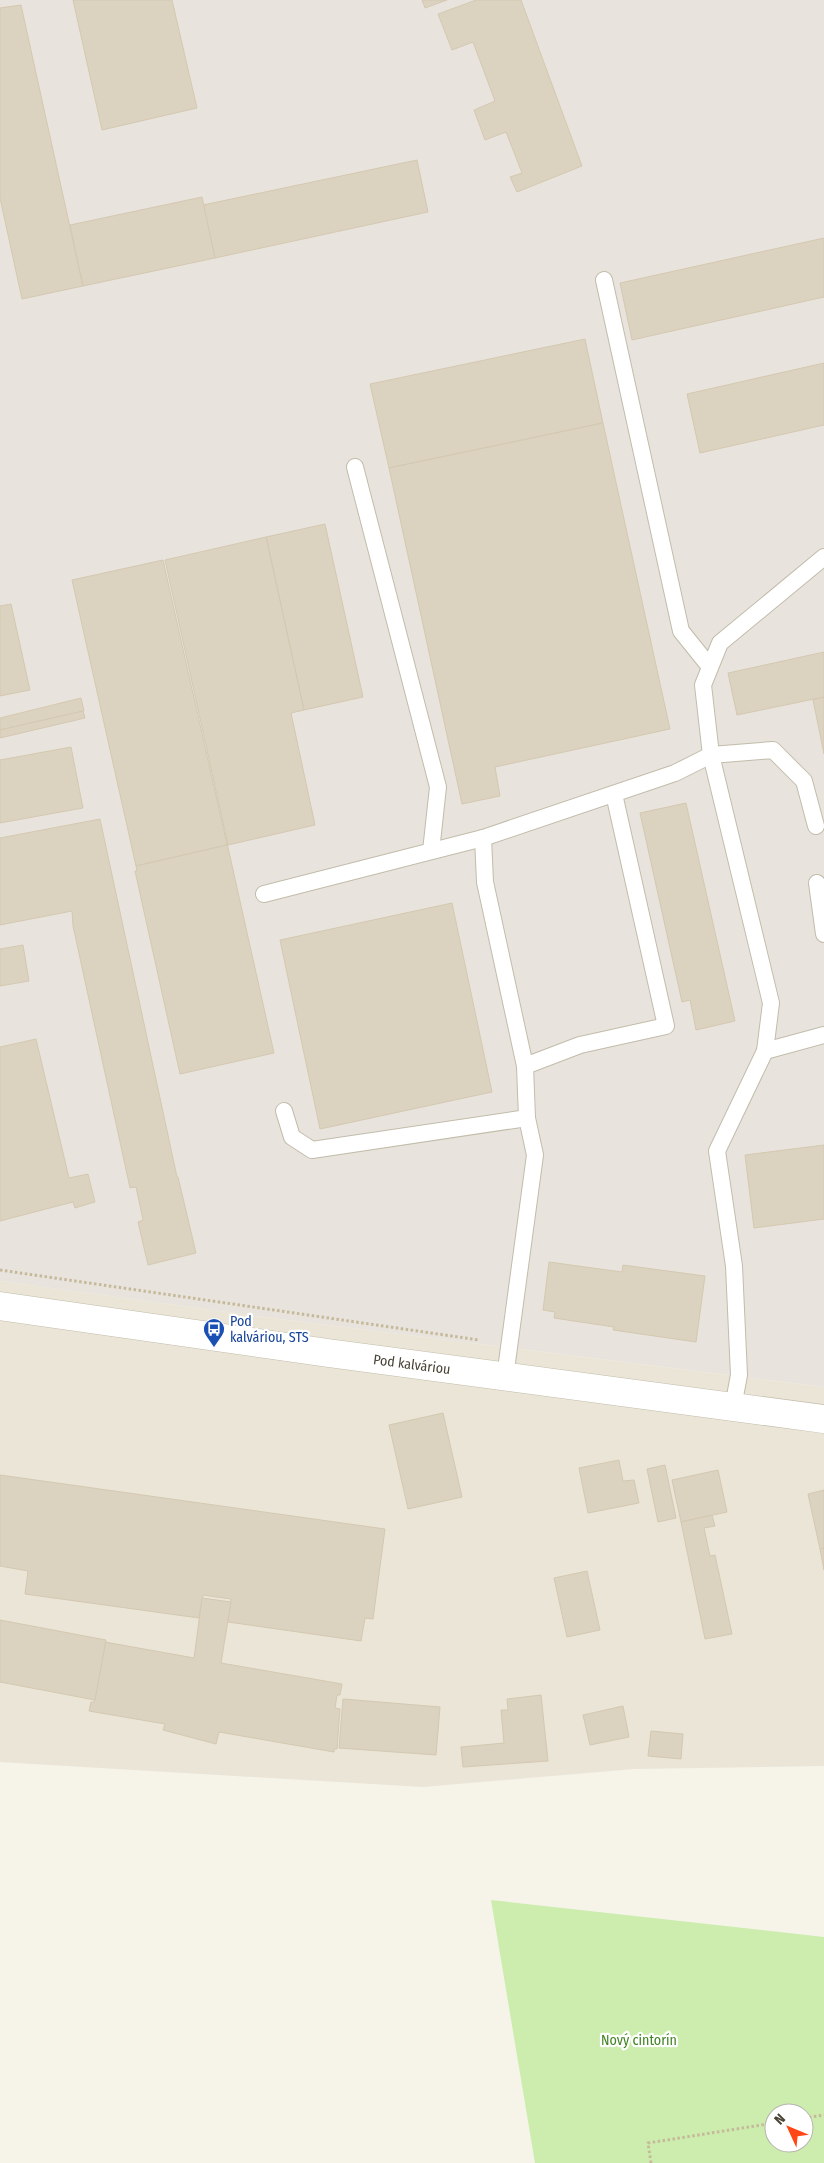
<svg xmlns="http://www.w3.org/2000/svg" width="824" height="2163" font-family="'Fira Sans Condensed',sans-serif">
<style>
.residential{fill:#eae5d7}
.industrial{fill:#e8e4dd}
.green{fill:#cdedae;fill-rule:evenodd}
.building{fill:#dcd2c0;stroke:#d4c8b0}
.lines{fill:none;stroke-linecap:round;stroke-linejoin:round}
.service-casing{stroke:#c2bcaa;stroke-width:18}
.minor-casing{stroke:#c2bcaa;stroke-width:29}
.path{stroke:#c6b99a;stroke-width:3;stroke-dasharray:2.5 2.5;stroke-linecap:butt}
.service{stroke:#fff;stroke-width:16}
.minor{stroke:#fff;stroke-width:28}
.labels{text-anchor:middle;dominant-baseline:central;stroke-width:4.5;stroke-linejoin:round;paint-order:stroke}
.transit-label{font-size:14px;fill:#164399;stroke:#fff;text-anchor:start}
.street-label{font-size:14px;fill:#4a4436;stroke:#fff}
.park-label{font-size:14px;fill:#428323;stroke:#fff}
</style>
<rect width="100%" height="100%" fill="#f6f3e9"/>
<polygon class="residential" points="0,1281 241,1314 824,1387 824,1766 634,1769 423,1787 0,1762"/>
<polygon class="industrial" points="0,0 824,0 824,1387 241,1314 0,1281"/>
<path class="green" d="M491 1900 824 1937V2163H535ZM774 2113H804V2143H774Z"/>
<g class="building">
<polygon points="73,0 172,0 197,108 102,130"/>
<polygon points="422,0 447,0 425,8"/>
<polygon points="476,0 521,0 582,166 517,192 510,177 522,173 506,132 485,140 474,110 495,101 473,42 452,50 438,14"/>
<polygon points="21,5 83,286 22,299 0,198 0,8"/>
<polygon points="417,160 428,212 215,258 203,205"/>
<polygon points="202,197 215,258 83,286 70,225"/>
<polygon points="824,238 824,297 632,340 620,283"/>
<polygon points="585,339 603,423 389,468 370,384"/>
<polygon points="824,363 824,425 700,453 687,394"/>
<polygon points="603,423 670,729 495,767 500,796 462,804 389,468"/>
<polygon points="325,524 363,697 304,710 266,537"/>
<polygon points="266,537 304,710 291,713 315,825 228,845 165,560"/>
<polygon points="163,560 227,845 136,866 72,580"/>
<polygon points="11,604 30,690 0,696 0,606"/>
<polygon points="824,652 824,697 737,715 728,673"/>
<polygon points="824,697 824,754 813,700"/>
<polygon points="81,698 84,711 0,730 0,718"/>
<polygon points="83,711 85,718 0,738 0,730"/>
<polygon points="71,747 83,808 0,823 0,760"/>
<polygon points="686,803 735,1021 696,1030 690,1000 682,1002 640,813"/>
<polygon points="100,819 177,1177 178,1177 196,1253 148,1265 138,1222 143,1220 136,1187 130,1188 73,926 72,911 0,925 0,838"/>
<polygon points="227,843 274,1053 180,1074 135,871 137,871 136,866 227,845"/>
<polygon points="452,903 492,1092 320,1129 280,940"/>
<polygon points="23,945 29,981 0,986 0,949"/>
<polygon points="36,1039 69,1178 88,1174 95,1202 75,1208 73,1202 0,1221 0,1047"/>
<polygon points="824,1145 824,1219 754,1228 745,1155"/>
<polygon points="549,1262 622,1272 623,1265 705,1276 696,1342 613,1330 614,1327 554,1318 555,1312 543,1310"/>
<polygon points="443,1413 462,1497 408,1509 389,1425"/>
<polygon points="619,1460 623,1481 634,1480 639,1503 588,1513 579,1468"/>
<polygon points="665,1465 676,1518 658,1522 647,1469"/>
<polygon points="718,1470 727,1512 681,1522 672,1480"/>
<polygon points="0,1475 385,1529 373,1619 365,1618 361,1641 228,1622 231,1599 203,1595 199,1618 25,1594 28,1571 0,1566"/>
<polygon points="824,1490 824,1548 820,1549 808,1494"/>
<polygon points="712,1515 715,1526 704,1528 710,1556 715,1555 732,1634 705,1639 681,1522"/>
<polygon points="824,1548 824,1570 820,1549"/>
<polygon points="587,1571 600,1630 567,1637 554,1578"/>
<polygon points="202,1598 231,1602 221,1663 342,1684 340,1695 337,1695 335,1708 340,1709 337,1749 334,1749 334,1752 219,1732 216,1744 163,1730 165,1724 89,1711 91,1702 94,1702 105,1642 194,1658"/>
<polygon points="0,1620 106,1640 95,1700 0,1682"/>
<polygon points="541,1695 548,1761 463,1767 461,1747 504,1743 501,1710 508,1710 507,1699"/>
<polygon points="343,1699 440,1707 436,1755 339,1748"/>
<polygon points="623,1706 629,1737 590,1745 583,1715"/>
<polygon points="651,1731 683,1734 681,1759 648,1756"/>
</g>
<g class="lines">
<g class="service-casing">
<g id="service">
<polyline points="604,280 681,631 710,667"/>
<polyline points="355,467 438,787 431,851"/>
<polyline points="817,883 824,934"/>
<polyline points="264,894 483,838 675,773 711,755 773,750 804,781 816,826"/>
<polyline points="765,1051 824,1035"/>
<polyline points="525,1066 580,1045 666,1026 614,794"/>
<polyline points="284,1111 292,1137 312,1150 527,1118 525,1066 485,882 483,838"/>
<polyline points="505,1377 535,1155 527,1118"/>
<polyline points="733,1407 739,1375 734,1266 717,1151 765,1051 771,1003 711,755 703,685 720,643 824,557"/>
</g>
</g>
<g class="minor-casing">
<g id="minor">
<path id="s1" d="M0 1306 328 1353 824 1419"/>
</g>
</g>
<g class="path">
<polyline points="0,1270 479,1340"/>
<polyline points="804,2118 824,2115"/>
<polyline points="651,2163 648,2143 774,2123"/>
</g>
<use href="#service" class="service"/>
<use href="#minor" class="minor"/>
</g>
<defs>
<g id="bus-pin" transform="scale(1.125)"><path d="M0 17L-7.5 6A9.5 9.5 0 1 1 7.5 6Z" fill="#1a4fb4" stroke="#fff"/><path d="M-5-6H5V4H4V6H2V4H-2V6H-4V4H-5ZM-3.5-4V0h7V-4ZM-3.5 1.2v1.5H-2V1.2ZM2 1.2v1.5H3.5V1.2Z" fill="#fff"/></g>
</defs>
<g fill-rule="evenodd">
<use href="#bus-pin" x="214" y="1329"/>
</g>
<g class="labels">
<g class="transit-label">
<text x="230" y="1321">Pod<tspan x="230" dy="16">kalváriou, STS</tspan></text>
</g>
<g class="street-label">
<text stroke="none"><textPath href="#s1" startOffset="416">Pod kalváriou</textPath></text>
</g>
<g class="park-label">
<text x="639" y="2040">Nový cintorín</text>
</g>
</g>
<g transform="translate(789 2128) rotate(314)"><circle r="24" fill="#ffffff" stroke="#b7b4af"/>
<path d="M0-4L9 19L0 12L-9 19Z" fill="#ff4717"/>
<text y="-8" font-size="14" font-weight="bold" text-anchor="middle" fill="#4a4436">N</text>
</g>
</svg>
